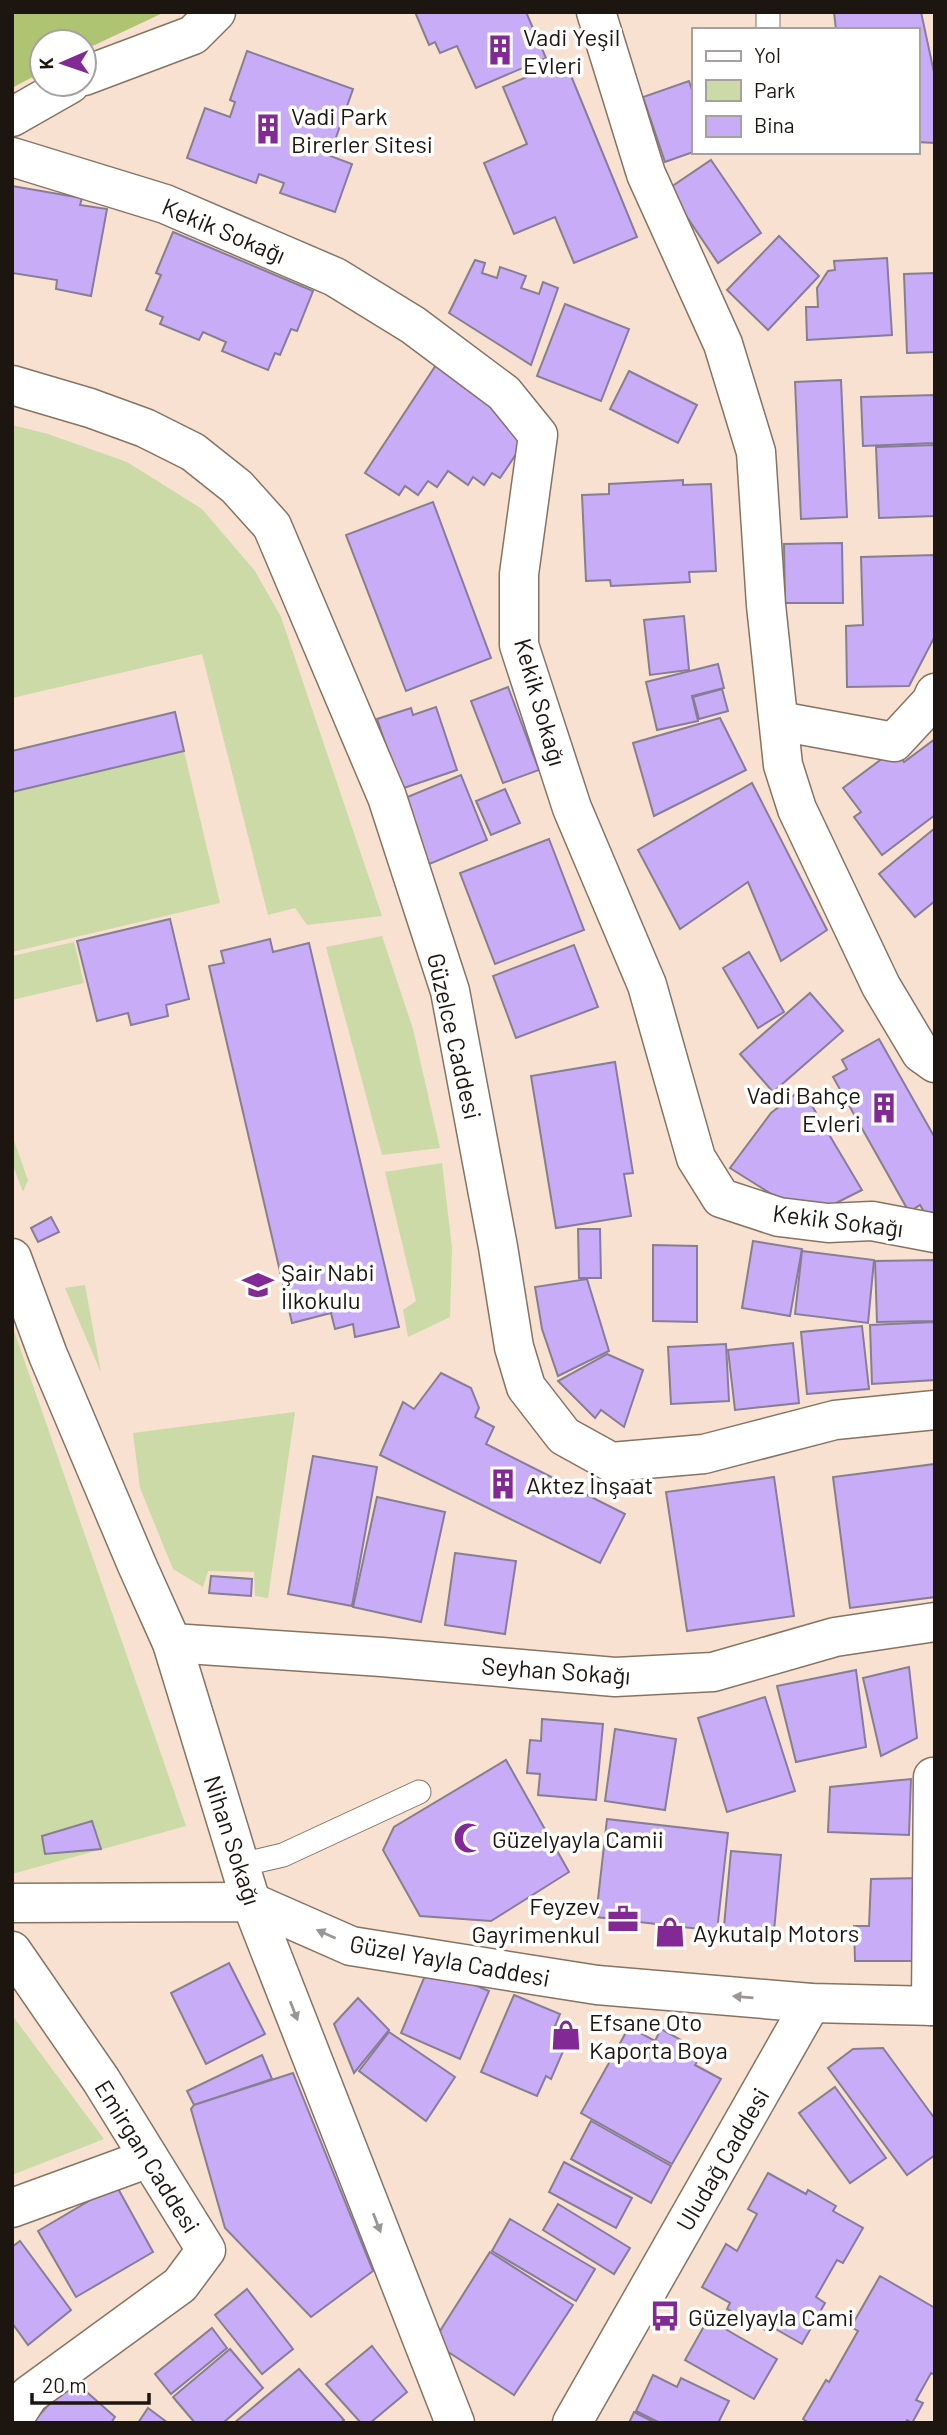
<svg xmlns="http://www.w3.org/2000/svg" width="947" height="2435" font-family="Barlow,sans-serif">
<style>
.green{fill:#cbdaa7}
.forest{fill:#aec473}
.building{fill:#c9acf7;stroke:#867e94;stroke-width:2}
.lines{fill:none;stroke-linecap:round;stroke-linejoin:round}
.lane-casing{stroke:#877363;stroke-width:25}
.street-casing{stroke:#877363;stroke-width:41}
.secondary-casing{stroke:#877363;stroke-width:41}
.lane{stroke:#fff;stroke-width:23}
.street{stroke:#fff;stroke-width:38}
.secondary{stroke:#fff;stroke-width:38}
.oneway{fill:#999693}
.labels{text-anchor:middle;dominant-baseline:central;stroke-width:7;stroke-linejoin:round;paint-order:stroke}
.poi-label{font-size:24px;fill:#1d150f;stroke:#fff;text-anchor:start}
.street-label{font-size:24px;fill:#1d150f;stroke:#fff}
</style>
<rect width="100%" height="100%" fill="#f8e1d0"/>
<g class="green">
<polygon points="12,425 48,434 127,462 202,509 255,571 281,617 382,916 307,925 295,908 268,915 202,654 12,698"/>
<polygon points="184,751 220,903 12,952 12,792"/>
<polygon points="382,936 413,1029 440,1148 382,1155 326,947"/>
<polygon points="74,942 84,983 12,1000 12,956"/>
<polygon points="12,1135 28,1180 23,1192 12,1163"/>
<polygon points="442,1163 452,1248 450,1317 408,1337 403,1310 416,1301 385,1172"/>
<polygon points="85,1285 101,1373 65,1288"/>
<polygon points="12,1325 186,1826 12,1874"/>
<polygon points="295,1412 268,1598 255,1596 254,1572 208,1571 203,1587 173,1569 140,1488 133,1433"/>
<polygon points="12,2015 104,2139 12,2175"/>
</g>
<polygon class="forest" points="12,12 165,12 84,50 84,42 42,42 42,72 12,88"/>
<g class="building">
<polygon points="415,12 526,12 546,58 476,88 457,46 440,53 435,42 429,45"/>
<polygon points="834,12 921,12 935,77 935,143 917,142 917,30 836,30"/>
<polygon points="247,51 353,89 334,143 329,141 325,154 352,164 335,212 280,193 284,183 259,174 256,183 187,158 205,108 230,117 235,102 230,100"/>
<polygon points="565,61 637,237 574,263 555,217 514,234 484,163 527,144 503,87"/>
<polygon points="689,81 693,93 693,152 665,162 643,97"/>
<polygon points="711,160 761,233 718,263 668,189"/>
<polygon points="12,186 82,198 80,205 107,209 91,296 56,289 57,280 12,273"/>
<polygon points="173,232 313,291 297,331 291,329 280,355 275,353 268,370 222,351 226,342 203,332 199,340 160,324 163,317 146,310 161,275 156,273"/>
<polygon points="779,236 819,276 768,330 727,290"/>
<polygon points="887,258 892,335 807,340 806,307 818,307 817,288 828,271 835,270 834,261"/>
<polygon points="475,260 485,263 482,273 497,278 500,267 526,276 521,288 539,294 543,282 558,288 531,365 449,313"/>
<polygon points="935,273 935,352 907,353 904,274"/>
<polygon points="565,304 629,329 601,401 537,376"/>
<polygon points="438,362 529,435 500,478 492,473 484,485 473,477 468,485 448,471 437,487 428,481 418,495 405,486 399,495 365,473"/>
<polygon points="629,371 697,405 678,443 610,409"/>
<polygon points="841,380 847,517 801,519 795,382"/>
<polygon points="935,395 935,443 863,446 861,397"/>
<polygon points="935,445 935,516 879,518 876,447"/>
<polygon points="683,480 683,485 711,484 716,571 689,572 690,582 611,586 610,580 586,581 582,495 609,494 609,484"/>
<polygon points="433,502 491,658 406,691 346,535"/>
<polygon points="842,543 843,603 785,603 784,544"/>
<polygon points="935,555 935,636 909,686 847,687 846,626 863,625 861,557"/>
<polygon points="684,616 689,670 650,675 644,620"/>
<polygon points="718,664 724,688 692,696 698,721 657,730 646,682"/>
<polygon points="508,687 539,770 503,783 471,701"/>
<polygon points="722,689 728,711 699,719 693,697"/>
<polygon points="436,707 457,770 401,789 377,719 411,708 413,715"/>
<polygon points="175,712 184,751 12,792 12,751"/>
<polygon points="720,718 746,770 654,816 633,743"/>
<polygon points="935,739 935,815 882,855 854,817 861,812 843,788 895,749 904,762"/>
<polygon points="461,775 487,840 427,865 400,800"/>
<polygon points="752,783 827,930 781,961 748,882 680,929 638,850"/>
<polygon points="505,789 520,823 491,835 476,801"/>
<polygon points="935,828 935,901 915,917 879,874"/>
<polygon points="549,839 584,930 495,964 460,873"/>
<polygon points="170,919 189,999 166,1005 168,1016 131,1025 128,1013 97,1021 77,941"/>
<polygon points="270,939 273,952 309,943 399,1327 355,1337 353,1324 335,1329 331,1313 292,1323 209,966 224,963 221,951"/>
<polygon points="574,945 598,1007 516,1038 493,976"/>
<polygon points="749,952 784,1012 758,1028 723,968"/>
<polygon points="810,993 843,1031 773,1092 740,1054"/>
<polygon points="879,1039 935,1138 935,1213 927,1217 920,1205 909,1212 833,1077 847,1069 842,1060"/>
<polygon points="615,1062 633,1173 624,1174 631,1216 556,1228 531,1076"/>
<polygon points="802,1089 862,1190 808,1217 730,1168 771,1113"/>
<polygon points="51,1217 59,1232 38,1242 31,1228"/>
<polygon points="578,1229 600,1229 601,1278 579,1278"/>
<polygon points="753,1241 802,1249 790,1316 742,1308"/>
<polygon points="653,1245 697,1246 697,1322 653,1321"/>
<polygon points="802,1251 874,1260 868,1323 795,1314"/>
<polygon points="935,1260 935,1321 877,1322 875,1261"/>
<polygon points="587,1279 609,1351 558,1376 542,1329 535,1287"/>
<polygon points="935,1322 935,1380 872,1384 870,1325"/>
<polygon points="862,1326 869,1389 807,1394 801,1332"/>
<polygon points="793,1343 799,1403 735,1410 728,1350"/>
<polygon points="726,1344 729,1401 671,1404 668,1347"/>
<polygon points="607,1354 643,1370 624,1427 601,1410 595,1418 558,1381"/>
<polygon points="441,1373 471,1388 479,1408 475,1417 494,1427 486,1444 625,1514 600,1563 380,1455 403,1402 414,1409"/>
<polygon points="313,1456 377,1467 352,1606 288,1594"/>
<polygon points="935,1464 935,1597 850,1608 833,1477"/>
<polygon points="774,1477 794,1616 687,1631 666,1492"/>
<polygon points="377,1497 445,1512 421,1622 353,1607"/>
<polygon points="455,1553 516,1561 505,1634 445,1625"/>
<polygon points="211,1576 252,1579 251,1596 209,1593"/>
<polygon points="909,1667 917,1738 881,1756 863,1678"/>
<polygon points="856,1670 866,1747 796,1762 777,1686"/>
<polygon points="765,1697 795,1791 727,1812 698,1718"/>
<polygon points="542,1719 603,1724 596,1800 538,1795 540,1774 527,1773 530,1740 541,1741"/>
<polygon points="615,1729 676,1739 665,1810 605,1801"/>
<polygon points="506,1760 569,1872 491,1921 420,1916 383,1850 394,1827"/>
<polygon points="911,1779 909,1835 828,1832 830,1787"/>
<polygon points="607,1819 728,1833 717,1931 596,1917"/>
<polygon points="92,1821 101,1849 45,1854 42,1836"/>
<polygon points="731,1851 781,1855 773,1942 723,1937"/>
<polygon points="921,1878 921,1961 855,1961 854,1926 869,1926 871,1879"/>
<polygon points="229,1963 265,2034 206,2064 171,1993"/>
<polygon points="429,1966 489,1991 460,2059 401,2033"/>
<polygon points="514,1995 560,2014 555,2026 571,2033 551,2079 546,2076 537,2096 481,2072"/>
<polygon points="358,1998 389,2030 354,2073 334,2024"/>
<polygon points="629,2027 655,2041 661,2029 703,2052 695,2065 721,2079 672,2164 581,2113"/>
<polygon points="389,2032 455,2077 426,2121 359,2071"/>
<polygon points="883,2048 935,2119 935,2155 907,2175 828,2068 853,2049"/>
<polygon points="262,2055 272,2079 194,2105 187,2091"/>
<polygon points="293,2073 373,2271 311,2317 225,2228 191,2109 194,2105"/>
<polygon points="835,2087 886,2158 850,2183 799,2113"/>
<polygon points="591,2121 671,2166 651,2203 571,2159"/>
<polygon points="564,2162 632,2198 616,2228 549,2192"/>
<polygon points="768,2173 806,2194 808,2190 836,2206 833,2211 863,2228 843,2263 837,2260 816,2297 825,2303 802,2344 772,2327 769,2332 727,2309 730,2303 702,2287 726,2244 737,2251 757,2214 748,2209"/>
<polygon points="116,2185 153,2252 76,2297 38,2231"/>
<polygon points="558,2204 630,2248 614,2274 543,2230"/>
<polygon points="510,2219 595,2269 576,2301 492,2251"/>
<polygon points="20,2241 71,2310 28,2345 12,2323 12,2247"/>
<polygon points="490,2252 573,2305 514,2395 433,2342"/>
<polygon points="880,2276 935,2308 935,2375 931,2373 916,2400 923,2403 912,2423 907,2420 905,2423 809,2423 803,2419 826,2380 829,2382 858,2331 851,2327"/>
<polygon points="247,2289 293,2349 262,2374 215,2315"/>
<polygon points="708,2319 777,2359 754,2399 685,2360"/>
<polygon points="212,2328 227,2348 171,2394 155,2374"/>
<polygon points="372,2346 407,2392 370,2423 361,2423 326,2384"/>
<polygon points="230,2349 263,2388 223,2423 195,2423 173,2397"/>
<polygon points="299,2369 344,2420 341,2423 234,2423"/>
<polygon points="653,2375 677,2387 681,2378 729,2401 718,2423 660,2423 636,2411"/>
<polygon points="72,2379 115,2417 111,2423 32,2423"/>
<polygon points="148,2408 168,2423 138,2423"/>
<polygon points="634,2412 656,2423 629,2423"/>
</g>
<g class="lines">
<g class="lane-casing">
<g id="lane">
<polyline points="768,30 768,12"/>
<polyline points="240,1865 283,1855 419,1792"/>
</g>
</g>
<g class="street-casing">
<g id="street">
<polyline points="596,12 646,174 723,344 756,452 766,605 783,765 797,809 881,986 921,1053 935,1063"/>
<polyline points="84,76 193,35 216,12"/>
<polyline points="12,117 70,84"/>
<polyline points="12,157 165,204 335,277 413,325 504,393 538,435 519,574 519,645 572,808 647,985 696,1158 721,1198 779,1217 828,1223 872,1221 935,1233"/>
<polyline points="12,385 90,408 145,428 193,452 237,487 272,526 387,797 450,991 498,1247 514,1347 526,1387 564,1436 611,1462 704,1454 835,1420 935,1410"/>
<polyline points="779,721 894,742 931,702 935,693"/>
<polyline points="12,1258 48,1355 137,1565 172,1643 251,1902 455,2423"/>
<polyline points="172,1643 382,1657 615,1677 713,1672 835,1637 935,1622"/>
<polyline points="931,2006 933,1777"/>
<polyline points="12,2208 149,2158"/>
</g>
</g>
<g class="secondary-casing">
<g id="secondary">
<polyline points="12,1903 251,1902 351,1946 597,1985 811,2003 935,2006"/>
<polyline points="12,1951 101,2080 206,2250 180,2285 29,2395 12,2421"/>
<polyline points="572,2423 811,2003"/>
</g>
</g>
<use href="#lane" class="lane"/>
<use href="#street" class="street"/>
<use href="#secondary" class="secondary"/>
</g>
<defs><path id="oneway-solid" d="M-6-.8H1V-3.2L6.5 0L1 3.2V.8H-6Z" transform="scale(1.75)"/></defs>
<g class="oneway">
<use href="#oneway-solid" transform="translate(326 1934) rotate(-156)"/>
<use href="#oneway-solid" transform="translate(743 1997) rotate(-175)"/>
<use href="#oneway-solid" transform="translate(294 2011) rotate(69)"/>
<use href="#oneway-solid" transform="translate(377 2223) rotate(69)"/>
</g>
<defs>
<g id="building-bare" transform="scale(2.415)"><path d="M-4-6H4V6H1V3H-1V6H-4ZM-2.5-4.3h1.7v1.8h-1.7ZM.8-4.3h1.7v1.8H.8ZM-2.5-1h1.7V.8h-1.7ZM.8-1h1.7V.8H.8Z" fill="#822996" stroke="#fff" stroke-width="2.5" paint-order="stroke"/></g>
<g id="school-bare" transform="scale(2.415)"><path d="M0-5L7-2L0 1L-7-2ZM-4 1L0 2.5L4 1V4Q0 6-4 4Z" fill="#822996" stroke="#fff" stroke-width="2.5" paint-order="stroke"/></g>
<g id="mosque-bare" transform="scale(2.415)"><path d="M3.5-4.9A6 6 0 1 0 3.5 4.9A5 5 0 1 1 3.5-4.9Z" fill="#822996" stroke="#fff" stroke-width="2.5" paint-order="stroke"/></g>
<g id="office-bare" transform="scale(2.415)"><path d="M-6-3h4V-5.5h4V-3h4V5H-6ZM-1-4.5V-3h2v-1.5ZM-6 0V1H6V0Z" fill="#822996" stroke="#fff" stroke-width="2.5" paint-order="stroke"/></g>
<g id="shop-bare" transform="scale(2.415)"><path d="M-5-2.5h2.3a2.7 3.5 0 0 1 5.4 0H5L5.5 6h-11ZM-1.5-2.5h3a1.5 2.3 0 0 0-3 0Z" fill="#822996" stroke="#fff" stroke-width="2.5" paint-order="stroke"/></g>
<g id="bus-bare" transform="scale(2.415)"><path d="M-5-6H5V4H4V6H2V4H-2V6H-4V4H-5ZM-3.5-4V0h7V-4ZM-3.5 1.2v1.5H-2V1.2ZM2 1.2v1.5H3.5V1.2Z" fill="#822996" stroke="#fff" stroke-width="2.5" paint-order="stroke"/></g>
</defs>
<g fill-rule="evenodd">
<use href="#building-bare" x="500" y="50"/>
<use href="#building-bare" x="268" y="129"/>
<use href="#building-bare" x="884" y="1108"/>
<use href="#school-bare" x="258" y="1285"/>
<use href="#building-bare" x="503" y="1484"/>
<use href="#mosque-bare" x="469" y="1838"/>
<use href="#office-bare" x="623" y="1919"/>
<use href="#shop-bare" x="670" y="1932"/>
<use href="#shop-bare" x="566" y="2035"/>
<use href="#bus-bare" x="665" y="2316"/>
</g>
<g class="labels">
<g class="poi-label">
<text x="523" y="36">Vadi Yeşil<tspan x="523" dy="28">Evleri</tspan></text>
<text x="291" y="115">Vadi Park<tspan x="291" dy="28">Birerler Sitesi</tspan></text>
<text x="861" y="1094" text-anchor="end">Vadi Bahçe<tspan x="861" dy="28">Evleri</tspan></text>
<text x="281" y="1271">Şair Nabi<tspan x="281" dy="28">İlkokulu</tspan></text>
<text x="526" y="1484">Aktez İnşaat</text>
<text x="492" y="1838">Güzelyayla Camii</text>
<text x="600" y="1905" text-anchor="end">Feyzev<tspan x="600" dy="28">Gayrimenkul</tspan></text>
<text x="693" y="1932">Aykutalp Motors</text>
<text x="589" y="2021">Efsane Oto<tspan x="589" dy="28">Kaporta Boya</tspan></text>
<text x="688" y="2316">Güzelyayla Cami</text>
</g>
<g class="street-label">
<text transform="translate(224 230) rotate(23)">Kekik Sokağı</text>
<text transform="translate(541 702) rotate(74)">Kekik Sokağı</text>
<text transform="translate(455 1036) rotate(77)">Güzelce Caddesi</text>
<text transform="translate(838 1220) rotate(7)">Kekik Sokağı</text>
<text transform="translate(556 1670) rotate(4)">Seyhan Sokağı</text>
<text transform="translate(233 1840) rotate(72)">Nihan Sokağı</text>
<text transform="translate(450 1960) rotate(10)">Güzel Yayla Caddesi</text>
<text transform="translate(148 2156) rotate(58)">Emirgan Caddesi</text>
<text transform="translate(722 2159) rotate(-60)">Uludağ Caddesi</text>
</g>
</g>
<rect width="947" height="2435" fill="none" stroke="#1d150f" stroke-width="28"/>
<rect x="692" y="28" width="228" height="126" fill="#ffffff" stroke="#a5a19f" stroke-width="2"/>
<rect x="706" y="51" width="35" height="10" fill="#ffffff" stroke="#a5a19f" stroke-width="2"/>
<text x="754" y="63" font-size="21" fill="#1d150f">Yol</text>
<rect x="706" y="80" width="35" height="21" fill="#cbdaa7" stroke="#a5a19f" stroke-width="2"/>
<text x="754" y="98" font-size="21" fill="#1d150f">Park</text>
<rect x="706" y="116" width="35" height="21" fill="#c9acf7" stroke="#a5a19f" stroke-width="2"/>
<text x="754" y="133" font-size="21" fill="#1d150f">Bina</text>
<g transform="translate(63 63) rotate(268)"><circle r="33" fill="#ffffff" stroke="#a5a19f" stroke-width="2"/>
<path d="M0-5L12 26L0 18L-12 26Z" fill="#822996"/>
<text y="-10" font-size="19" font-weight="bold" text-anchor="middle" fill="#1d150f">K</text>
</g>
<path d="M32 2393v10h117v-10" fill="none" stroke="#1d150f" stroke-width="3.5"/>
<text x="42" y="2393" font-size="21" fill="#1d150f" stroke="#ffffff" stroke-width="5" paint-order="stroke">20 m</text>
</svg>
